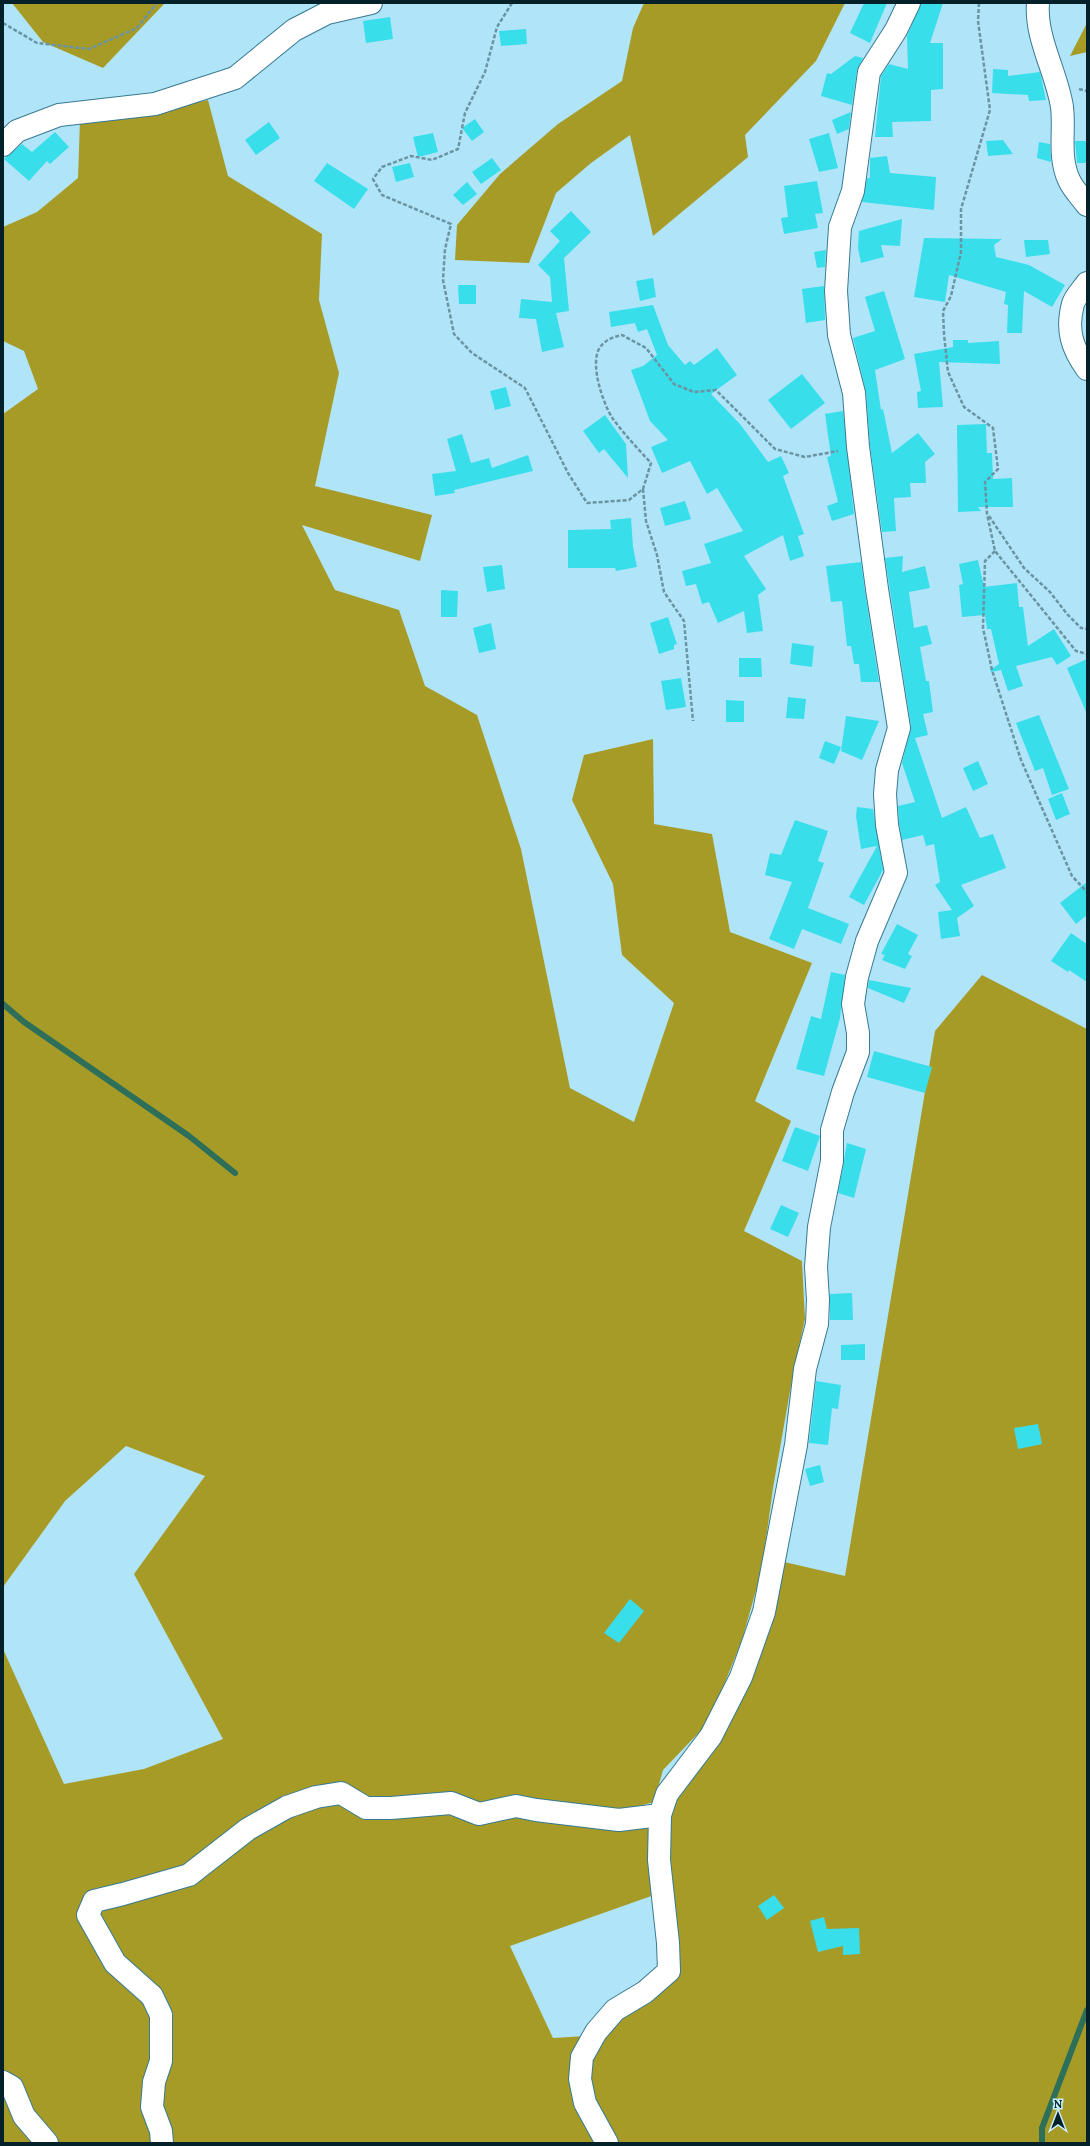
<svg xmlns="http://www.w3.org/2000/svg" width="1090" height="2146" font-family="Lora,serif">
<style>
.forest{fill:#a79b28}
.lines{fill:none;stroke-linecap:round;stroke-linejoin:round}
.stream{stroke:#2d6f59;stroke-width:6}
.building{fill:#39deeb}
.minor-casing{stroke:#377a91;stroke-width:24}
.path{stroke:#6994a3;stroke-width:2.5;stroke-dasharray:4 2;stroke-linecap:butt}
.minor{stroke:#fff;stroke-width:22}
</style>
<rect width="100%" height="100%" fill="#b0e5f9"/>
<g class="forest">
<polygon points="12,3 165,3 103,68 43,42"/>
<polygon points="644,3 845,3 816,61 745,135 748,157 653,236 630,135 591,163 556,193 529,263 455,260 457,225 500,174 558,124 622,81 633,28"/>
<polygon points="1087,23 1087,52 1070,56"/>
<polygon points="208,100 228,176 322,234 319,300 339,373 315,486 432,515 420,561 302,525 335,590 399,610 425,686 477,715 521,849 570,1088 634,1122 674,1003 622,955 613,884 572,800 584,755 653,739 654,824 712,834 730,932 812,963 755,1101 791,1121 744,1231 802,1261 805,1319 793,1374 773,1488 762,1569 742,1640 709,1722 663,1770 654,1802 620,1811 475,1808 450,1792 368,1801 345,1785 185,1864 83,1898 80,1919 151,2008 154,2143 57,2143 3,2073 3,1649 64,1784 144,1769 223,1739 134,1574 205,1476 126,1446 65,1501 3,1587 3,414 38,389 24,351 3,341 3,227 37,212 78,178 80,120 158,112"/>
<polygon points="982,975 1087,1029 1087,2143 613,2143 591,2100 590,2056 601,2034 675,1973 665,1812 717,1737 780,1561 845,1576 935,1031"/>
<polygon points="322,1801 517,1810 653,1821 657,1894 510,1946 553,2038 585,2036 575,2063 601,2143 169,2143 156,2105 165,2057 134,1973 96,1917 98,1908"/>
<polygon points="3,2090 42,2143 3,2143"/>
</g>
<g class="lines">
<g class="stream">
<polyline points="3,1004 24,1022 189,1136 235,1173"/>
<polyline points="1042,2143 1042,2128 1087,2010"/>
</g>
</g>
<g class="building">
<polygon points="864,3 887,3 870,43 850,33"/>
<polygon points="921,3 943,3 930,43 943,43 943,89 931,90 931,121 892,122 893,137 875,137 881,76 889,64 908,69 907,36"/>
<polygon points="390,17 393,39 366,43 363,21"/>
<polygon points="526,29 527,44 501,46 499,31"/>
<polygon points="855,56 863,58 857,70 852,105 821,96 827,73 831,74"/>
<polygon points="993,69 1008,70 1008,76 1040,72 1046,100 1029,101 1028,95 992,93"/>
<polygon points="851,112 849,129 837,134 832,120"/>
<polygon points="475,119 484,132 472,141 462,128"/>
<polygon points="269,122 280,138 256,155 245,140"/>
<polygon points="55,132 69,147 50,164 47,161 29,181 4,159 22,144 32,152"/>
<polygon points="433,133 438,152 418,157 413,137"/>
<polygon points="829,133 838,168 819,172 809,139"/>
<polygon points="1003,140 1013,154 988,156 986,141"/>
<polygon points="1075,141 1087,141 1087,163 1077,163"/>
<polygon points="1039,142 1050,144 1051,162 1037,158"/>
<polygon points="887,156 890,173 936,177 934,210 862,202 867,178 870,178 870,158"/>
<polygon points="492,158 501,170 481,184 472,172"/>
<polygon points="327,163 368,189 354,209 314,181"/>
<polygon points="410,163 414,177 396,182 392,167"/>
<polygon points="817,181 823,213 815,214 818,228 784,234 781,218 788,217 784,186"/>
<polygon points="467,182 477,194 463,205 453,195"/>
<polygon points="571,211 591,232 564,258 569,311 556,313 564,347 542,352 536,319 519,318 521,299 552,302 550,277 538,265 560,241 550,231"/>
<polygon points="902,219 900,246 881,245 884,257 861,263 858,248 859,231"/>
<polygon points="924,238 1002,239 994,245 996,257 1029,265 1065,285 1052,307 1024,291 1022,333 1007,333 1008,305 1004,304 1006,292 949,275 945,302 914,297"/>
<polygon points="1024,240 1048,240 1050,254 1026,257"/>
<polygon points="826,250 825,267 817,268 814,252"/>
<polygon points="653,278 656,297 640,301 636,281"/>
<polygon points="458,285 476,285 476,304 459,304"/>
<polygon points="824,286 825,320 806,323 802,289"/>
<polygon points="884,291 905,359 875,370 881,410 883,409 892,453 918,433 935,454 925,462 926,483 910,483 911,497 894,498 896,531 882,532 870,446 866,392 853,338 875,331 865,297"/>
<polygon points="653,305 668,345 685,365 690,361 694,365 717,348 737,375 711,394 740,424 768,462 781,456 789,473 783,476 804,534 798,536 804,556 790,561 783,535 744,556 766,589 758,595 763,631 747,633 744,611 718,623 709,602 702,604 696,584 686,586 682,571 711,563 704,544 743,531 717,488 707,494 690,461 662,473 651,447 668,440 650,421 631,370 643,366 657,355 647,329 638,332 635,323 611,327 609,312"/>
<polygon points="953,340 968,340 968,343 999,341 1000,364 939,362 943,407 918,408 917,392 921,391 914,354 953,347"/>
<polygon points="802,374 825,403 791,429 768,400"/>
<polygon points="506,387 511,406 495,410 490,391"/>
<polygon points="843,411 854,514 832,521 827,506 838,502 827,457 831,456 825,414"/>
<polygon points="605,415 626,444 628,478 604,449 599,453 583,431"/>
<polygon points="986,424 987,453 992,453 993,479 1012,478 1013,507 978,507 981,511 958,512 957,425"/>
<polygon points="462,434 471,463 489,458 492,468 528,455 533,471 454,490 455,493 435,496 432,474 456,471 447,439"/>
<polygon points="685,501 691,519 665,526 660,508"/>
<polygon points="631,518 633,547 637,567 616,571 615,568 568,568 568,530 611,529 610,520"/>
<polygon points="903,556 902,572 925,566 930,588 909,592 914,628 927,625 932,644 920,647 926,681 929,681 933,712 923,714 928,735 915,738 942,818 966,807 980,838 993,834 1006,868 961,885 974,906 957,918 960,936 941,939 938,912 952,910 935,885 940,882 934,844 926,846 923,835 902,840 899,823 898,806 915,802 902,763 911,726 885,558"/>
<polygon points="978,560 984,587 1017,583 1019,607 1023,607 1028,646 1054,629 1071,656 1057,665 1052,657 1016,666 1023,686 1008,691 1001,670 991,672 990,670 999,664 991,629 987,629 985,615 962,617 959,585 963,584 959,564"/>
<polygon points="861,562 865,591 879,682 861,682 859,664 854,664 851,646 847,646 842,601 831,602 826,566"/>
<polygon points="502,565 505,589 487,592 483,567"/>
<polygon points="441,590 458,591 457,617 441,617"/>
<polygon points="668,617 677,644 674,645 674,649 659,654 650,623"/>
<polygon points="491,623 496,649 479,653 473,628"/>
<polygon points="792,643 814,646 812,667 790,664"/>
<polygon points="739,658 761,658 762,677 739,677"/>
<polygon points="1087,659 1087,714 1067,668"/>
<polygon points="681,678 686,707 666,710 661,681"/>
<polygon points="788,697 806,699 804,719 786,718"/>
<polygon points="726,700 744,701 744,722 726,722"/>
<polygon points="1039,715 1069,789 1052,795 1043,768 1035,771 1016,723"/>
<polygon points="846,716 879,721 862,760 841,751"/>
<polygon points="825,741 841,747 834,764 819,758"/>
<polygon points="978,761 988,784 973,791 963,768"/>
<polygon points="1062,793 1070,814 1056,820 1048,799"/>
<polygon points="857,807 873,809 883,870 864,905 849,897 877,846 861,849 856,816"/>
<polygon points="795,820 828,831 818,861 824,863 808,908 849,924 841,944 802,929 794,949 769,939 792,882 765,875 770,853 781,855"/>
<polygon points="1087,882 1087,915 1076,924 1060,903"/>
<polygon points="897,924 918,935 908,954 912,956 905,969 882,960 885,955 881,954"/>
<polygon points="1071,933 1087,944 1087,982 1069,970 1068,972 1051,961"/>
<polygon points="831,972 845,975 840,1018 824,1076 796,1069 811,1016 821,1019"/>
<polygon points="869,980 911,988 904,1003 868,988"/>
<polygon points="874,1051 932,1067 925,1093 867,1077"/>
<polygon points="795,1127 820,1136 808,1171 782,1161"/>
<polygon points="847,1143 866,1149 854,1198 838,1193"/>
<polygon points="781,1205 799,1213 788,1237 770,1229"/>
<polygon points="852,1293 853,1320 830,1320 830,1294"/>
<polygon points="865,1344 865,1360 841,1360 841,1345"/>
<polygon points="816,1381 841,1385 838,1409 832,1408 828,1445 809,1443"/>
<polygon points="1038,1424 1042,1444 1018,1449 1014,1428"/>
<polygon points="820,1465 824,1482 810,1486 805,1469"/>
<polygon points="630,1599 644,1611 619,1643 604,1633"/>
<polygon points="774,1895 784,1908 767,1920 758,1906"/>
<polygon points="824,1917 827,1929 859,1928 860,1954 843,1955 843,1946 818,1952 810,1921"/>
</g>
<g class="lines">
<g class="minor-casing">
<g id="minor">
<path d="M1038 3C1035 38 1057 73 1062 107 1065 132 1058 156 1069 180 1073 189 1081 197 1087 205"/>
<polyline points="3,145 17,131 59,115 155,104 235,78 294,30 327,13 371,3"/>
<path d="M1087 283C1083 289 1075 297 1073 304 1066 330 1072 348 1087 369"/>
<polyline points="3,2082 12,2087 24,2116 47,2143"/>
<polyline points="162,2143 161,2131 152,2107 154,2082 161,2061 161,2015 152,1996 115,1963 88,1915 94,1901 123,1894 189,1875 248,1829 287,1807 316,1797 341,1793 366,1808 391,1808 451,1803 479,1814 516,1806 536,1810 619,1820 660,1815"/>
<polyline points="607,2143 585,2103 580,2079 582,2057 596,2032 615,2010 645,1992 669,1971 668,1943 659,1860 660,1815 667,1794 711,1736 741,1677 764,1612 796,1445 805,1369 817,1324 818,1300 816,1267 819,1227 832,1161 832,1130 843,1092 858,1052 858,1033 853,1004 857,977 867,941 896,873 887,825 885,794 887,770 899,728 877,589 858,447 854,393 839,335 836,291 840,227 853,191 869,72 896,30 909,3"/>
</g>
</g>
<g class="path">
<path d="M512 3 497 27 485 72 465 113 458 149 432 160 411 156 382 167 373 179 382 195 451 224 445 249 443 280 454 334 472 353 525 388 568 473 587 503 629 500 643 489 651 463C638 449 624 434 613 419 603 404 590 365 599 349 604 340 613 337 622 335L646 348 674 384 694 392 716 390 775 449 805 457 838 451"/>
<polyline points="979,3 978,21 990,110 961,209 961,252 951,296 943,311 944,334 948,372 964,407 993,428 998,469 985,482 987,514 995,551 1076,651 1087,654"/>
<polyline points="3,23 37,43 89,49 137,28 157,3"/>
<polyline points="1079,89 1087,91"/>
<polyline points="643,489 646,521 657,555 664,592 684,621 693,721"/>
<polyline points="989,516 1024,568 1050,592 1067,614 1081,628 1087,629"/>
<polyline points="995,551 985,561 983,628 992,670 1021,760 1072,876 1087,892"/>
</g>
<use href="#minor" class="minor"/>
</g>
<rect width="1090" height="2146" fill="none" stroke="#04212a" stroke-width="8"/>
<g transform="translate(1058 2114)" stroke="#c8f0ff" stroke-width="3" paint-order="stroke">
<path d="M0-3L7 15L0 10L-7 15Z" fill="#04212a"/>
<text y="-6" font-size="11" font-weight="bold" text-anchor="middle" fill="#04212a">N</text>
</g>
</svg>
